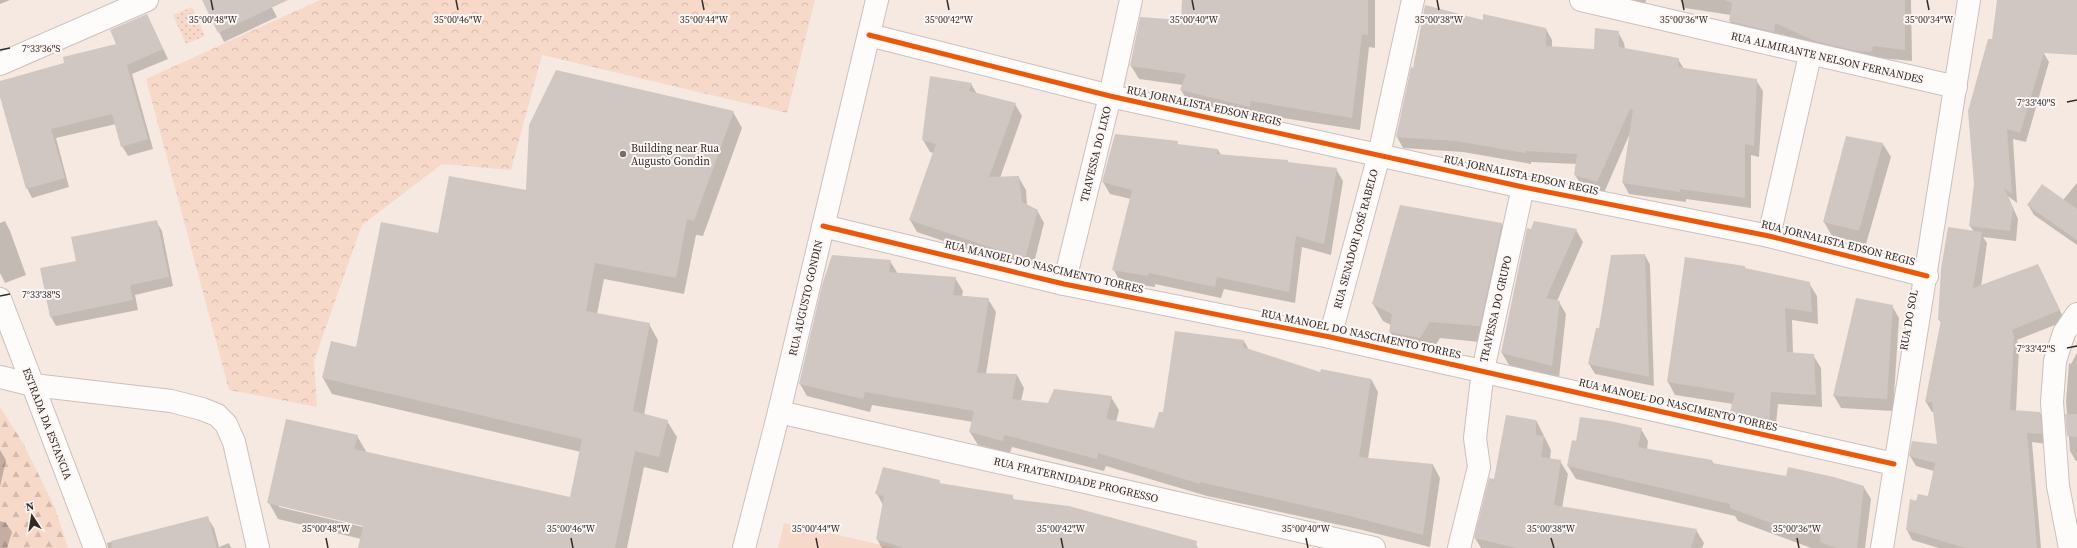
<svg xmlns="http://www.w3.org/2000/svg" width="2077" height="548" font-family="'Source Serif 4',serif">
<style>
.grass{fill:url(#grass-dots)}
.forest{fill:url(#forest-firs)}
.park{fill:url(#park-crowns)}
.garden{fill:#f7d9ca}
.shadow{fill:#0003;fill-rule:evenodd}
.building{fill:#d1c7c2}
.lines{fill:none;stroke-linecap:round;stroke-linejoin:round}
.minor-casing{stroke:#cbc0bc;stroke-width:24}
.minor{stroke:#fefcfb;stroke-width:22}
.cycleway-casing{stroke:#fcf7f5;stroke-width:8}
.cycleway{stroke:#e8590c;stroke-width:5}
.ticks{fill:none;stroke:#342b27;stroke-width:1.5}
.poi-dot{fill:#786e68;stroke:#fcf7f5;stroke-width:1.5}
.labels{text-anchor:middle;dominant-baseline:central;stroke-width:4;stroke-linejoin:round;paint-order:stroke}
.street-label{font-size:11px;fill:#342b27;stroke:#fcf7f5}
.poi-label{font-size:11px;fill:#342b27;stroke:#fcf7f5;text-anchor:start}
.ticks-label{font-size:10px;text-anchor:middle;fill:#342b27;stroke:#fcf7f5;stroke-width:4;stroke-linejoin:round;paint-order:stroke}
</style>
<defs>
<pattern id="grass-dots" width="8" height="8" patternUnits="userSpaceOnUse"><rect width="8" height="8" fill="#f7d9ca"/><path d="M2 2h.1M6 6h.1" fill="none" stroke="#d4baae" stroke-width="1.8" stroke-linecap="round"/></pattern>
<pattern id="forest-firs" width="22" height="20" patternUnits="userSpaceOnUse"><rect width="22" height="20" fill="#f7d9ca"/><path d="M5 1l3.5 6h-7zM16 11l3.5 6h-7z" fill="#d4baae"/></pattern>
<pattern id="park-crowns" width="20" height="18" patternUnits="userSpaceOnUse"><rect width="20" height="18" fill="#f7d9ca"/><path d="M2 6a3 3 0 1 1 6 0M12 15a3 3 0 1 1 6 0" fill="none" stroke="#d4baae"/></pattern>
</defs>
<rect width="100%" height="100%" fill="#f6e9e2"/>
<polygon class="grass" points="192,7 205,36 186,44 173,15"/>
<polygon class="forest" points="0,407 23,443 55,508 68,548 0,548"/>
<polygon class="park" points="320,0 815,0 787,113 542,55 511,170 442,164 362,225 314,361 317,407 229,390 146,79"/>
<polygon class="garden" points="784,523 895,548 778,548"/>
<g class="shadow">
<polygon points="0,0 10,0 0,4"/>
<polygon points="203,0 268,0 277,17 224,42"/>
<polygon points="1183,0 1375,0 1375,48 1369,47 1360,130 1258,114 1258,119 1189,103 1181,90 1183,85 1139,79 1131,66 1182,21"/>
<polygon points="1631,0 1646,0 1645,6"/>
<polygon points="1680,0 1911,0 1912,61 1880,58 1879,64 1822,53 1782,34 1781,44 1737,33 1730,21 1731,15 1685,8"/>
<polygon points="1998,0 2077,0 2077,54 2043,52 2049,62 2026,142 2013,139 2017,203 2008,196 2018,219 2016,241 1983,237 1987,243 1981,287 2038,265 2065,321 2017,340 2019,348 2016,412 2040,413 2045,423 2047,444 2032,442 2041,548 1939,548 1912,540 1907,530 1917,502 1928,497 1934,471 1916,466 1910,456 1938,445 1934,412 1932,412 1926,402 1942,324 1939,320 1942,269 1974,232 1970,226"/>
<polygon points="147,15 168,59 132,74 153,149 128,156 122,146 116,124 56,138 69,187 32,198 27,188 0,93 0,82 65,63 118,45"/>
<polygon points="1484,22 1546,29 1552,40 1552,48 1595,50 1618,32 1624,43 1625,49 1678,59 1684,69 1756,80 1763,91 1759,157 1751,155 1751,208 1686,199 1686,202 1629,194 1623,183 1630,133 1604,193 1582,186 1575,175 1577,164 1531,162 1531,164 1463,152 1403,148 1397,137 1414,69"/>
<polygon points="971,84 977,94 1015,104 1022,116 1000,178 1019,178 1026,190 1027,206 1037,210 1044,223 1032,271 917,232 910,220 933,153 930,152 923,140"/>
<path d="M733 112 742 128 703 236 696 235 684 294 604 279 597 314 649 324 658 340 644 415 667 421 677 437 668 473 644 467 627 548H359L361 539 278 519 269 503 357 436 367 453 571 498 581 452 332 394 323 378 357 348 439 234 527 192ZM279 505 368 526 367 528 279 507Z"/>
<polygon points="1177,142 1179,146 1218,150 1221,155 1287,161 1289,163 1336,169 1343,181 1331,255 1302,247 1295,303 1224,289 1221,298 1155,284 1155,287 1120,282 1114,270 1131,199 1110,194 1103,182"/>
<polygon points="1883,144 1891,157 1866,244 1832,236 1824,222"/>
<polygon points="2077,183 2077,245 2034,215 2028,205 2063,200"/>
<polygon points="5,221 10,231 26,275 5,283 0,273 0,223"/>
<polygon points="156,221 162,231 173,286 135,295 138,310 56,326 51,317 77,261"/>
<polygon points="1502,224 1511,241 1489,343 1440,338 1430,354 1399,348 1390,332 1391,325 1383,321 1373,304"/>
<polygon points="1576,230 1583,242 1557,301 1559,302 1566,314 1559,378 1509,365 1502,353"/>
<polygon points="1645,255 1650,265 1654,386 1595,374 1589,364 1600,329"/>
<polygon points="890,261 898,274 955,278 963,291 962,296 988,299 996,312 986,374 1017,375 1024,388 1021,401 1049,404 1111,397 1119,410 1116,422 1154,429 1164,413 1244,341 1249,350 1321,373 1371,379 1378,392 1368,459 1433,465 1440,478 1430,547 1358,529 1207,496 1106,466 1104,471 1012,447 1010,453 978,445 970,432 973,422 872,405 870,412 807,396 800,384"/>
<polygon points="1745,267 1746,270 1809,283 1817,296 1818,324 1792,320 1793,353 1813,355 1821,368 1822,407 1778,404 1775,434 1739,425 1731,412 1733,404 1675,395 1668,382"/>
<polygon points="1892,306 1899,318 1893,411 1841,408 1834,396"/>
<polygon points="2077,353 2077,461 2076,461 2070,451 2066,402 2069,363 2071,364"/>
<polygon points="1536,420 1551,450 1550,459 1560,461 1568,474 1562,508 1696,530 1704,543 1702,548 1481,548 1475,538 1490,479 1495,480"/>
<polygon points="1641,429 1648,441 1647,450 1712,461 1714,464 1787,477 1863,486 1871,499 1865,548 1811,548 1738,521 1735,516 1576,479 1568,466 1576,442"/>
<polygon points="0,450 6,460 0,487"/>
<polygon points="939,481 941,485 1012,496 1014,500 1194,541 1198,548 882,548 877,539 883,505 877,494"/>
<polygon points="207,517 214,528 219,547 229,543 231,548 108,548 107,543"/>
<polygon points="0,521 6,523 12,532 7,548 0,548"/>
</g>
<g class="building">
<polygon points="202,0 288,0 218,33"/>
<polygon points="1182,0 1368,0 1368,35 1362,34 1352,118 1251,101 1250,107 1180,90 1186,74 1130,66 1140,17 1181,20"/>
<polygon points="1725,0 1905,0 1905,50 1873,46 1872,52 1856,51 1815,41 1775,23 1774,32 1729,21 1732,3"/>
<polygon points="1997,0 2077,0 2077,55 2044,53 2020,133 2007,129 2012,194 2004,188 2013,208 2010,231 1969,226 1974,184 1968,111 1988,39 1992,39"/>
<polygon points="1425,5 1483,20 1483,14 1546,28 1546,46 1594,49 1595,28 1619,31 1619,47 1679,58 1678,67 1757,79 1754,146 1745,144 1745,198 1680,189 1680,192 1622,183 1633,110 1630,109 1597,182 1574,175 1577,154 1526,151 1525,153 1456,141 1396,137 1411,67 1413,68"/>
<polygon points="147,14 163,49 127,65 148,139 121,147 112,114 51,129 65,178 26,189 0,97 0,81 64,63 63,57 116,44 110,30"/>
<polygon points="556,70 734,111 694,221 687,219 676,278 595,263 586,311 650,323 633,411 668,420 659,457 635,451 615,548 358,548 363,526 267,503 286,419 358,435 354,449 570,497 582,439 322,378 331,341 356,347 381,222 438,233 449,176 526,190 529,125"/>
<polygon points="930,76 972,83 969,91 1016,103 989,177 1019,176 1022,202 1038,210 1025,259 909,220 936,144 922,140"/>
<polygon points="1115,134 1178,141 1177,144 1218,149 1217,154 1288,160 1288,162 1337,168 1324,244 1296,236 1289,292 1217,277 1215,287 1149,273 1148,276 1112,270 1132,190 1102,182"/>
<polygon points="1846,136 1883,143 1859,231 1823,222"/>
<polygon points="2042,184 2077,209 2077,240 2027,205"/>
<polygon points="1400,205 1502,223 1480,326 1430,322 1420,338 1389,332 1392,314 1372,304"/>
<polygon points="157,220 169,277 130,285 133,300 50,317 40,268 76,261 71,237"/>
<polygon points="1534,221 1577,229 1546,298 1560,301 1552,366 1501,353 1527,228 1531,229"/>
<polygon points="1948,227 1982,232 1973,288 2038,264 2060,310 2012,330 2014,337 2010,410 2040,412 2042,434 2027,433 2037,548 1965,548 1906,530 1910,499 1916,501 1918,494 1928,496 1935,463 1909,456 1912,441 1937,444 1932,402 1925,402 1941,320 1938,320 1941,269"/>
<polygon points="1645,254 1649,377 1588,364 1596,328 1599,328 1611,255"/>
<polygon points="832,255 891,260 889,272 956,277 953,295 989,298 977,373 1017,374 1012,399 1048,403 1054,389 1112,396 1106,419 1154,428 1159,412 1163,412 1175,331 1244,340 1243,347 1320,372 1321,369 1371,379 1359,457 1433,464 1423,535 1350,516 1200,482 1200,484 1098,453 1097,459 1004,435 1003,441 969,432 974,411 865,392 863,399 799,384 822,285"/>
<polygon points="1685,257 1745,266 1745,268 1810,282 1812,312 1785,308 1787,352 1814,354 1816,395 1771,392 1769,422 1730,412 1735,393 1667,382"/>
<polygon points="1856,298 1893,305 1887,399 1833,396"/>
<polygon points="2065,414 2077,414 2077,437 2067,436"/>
<polygon points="1506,415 1536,420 1536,435 1544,436 1541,457 1561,460 1554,505 1697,529 1691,548 1516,548 1474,538 1489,478 1494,479"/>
<polygon points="1580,417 1610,421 1642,428 1638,447 1712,460 1712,463 1786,476 1788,467 1834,477 1864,486 1857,548 1836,548 1820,542 1820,528 1779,522 1779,526 1730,508 1730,504 1567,466 1572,440 1576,441"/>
<polygon points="883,467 940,480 939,483 1013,495 1012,499 1069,506 1197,541 1196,548 904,548 876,539 884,496 875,494"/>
<polygon points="208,516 217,548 112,548 111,541"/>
</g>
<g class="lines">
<g class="minor-casing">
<g id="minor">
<polyline points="1581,0 1956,87"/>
<polyline points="869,35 1110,96 1523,187 1769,236 1927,276"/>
<polyline points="0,64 147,0"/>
<polyline points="823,226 1064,284 1330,337 1894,464"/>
<polyline points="1769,236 1810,55"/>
<polyline points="1064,284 1110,96 1131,0"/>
<polyline points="0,299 95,548"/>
<polyline points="1330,337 1379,155 1413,0"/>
<polyline points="0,377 33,385 171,401 202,409 217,415 226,424 234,442 258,548"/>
<polyline points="779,412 1374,548"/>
<polyline points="744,548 779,412 877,0"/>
<polyline points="1459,548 1479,467 1475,438 1483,370 1523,187"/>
<polyline points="1882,548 1969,0"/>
<polyline points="2070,548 2058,486 2052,402 2055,361 2064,333 2077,314"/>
</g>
</g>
<use href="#minor" class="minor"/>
<g class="cycleway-casing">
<g id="cycleway">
<polyline points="869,35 1110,96 1523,187 1769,236 1927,276"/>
<polyline points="823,226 1064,284 1330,337 1894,464"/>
</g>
</g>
<use href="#cycleway" class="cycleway"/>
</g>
<path class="ticks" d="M211 0 213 10M456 0 458 10M702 0 704 10M947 0 949 10M1192 0 1194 10M1437 0 1439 10M1682 0 1684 10M1927 0 1929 10M0 50 10 48M2067 102 2077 100M0 296 10 294M2067 348 2077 346M326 538 328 548M571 538 573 548M816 538 818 548M1061 538 1063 548M1306 538 1308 548M1551 538 1554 548M1797 538 1799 548"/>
<circle class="poi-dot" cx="623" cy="154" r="4"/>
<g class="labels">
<g class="street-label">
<text transform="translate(1827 58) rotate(13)">RUA ALMIRANTE NELSON FERNANDES</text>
<text transform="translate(1204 106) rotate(12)">RUA JORNALISTA EDSON REGIS</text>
<text transform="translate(1096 154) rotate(-76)">TRAVESSA DO LIXO</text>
<text transform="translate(1521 175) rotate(12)">RUA JORNALISTA EDSON REGIS</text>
<text transform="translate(1356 239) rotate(-75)">RUA SENADOR JOSÉ RABELO</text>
<text transform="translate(1838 243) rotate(14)">RUA JORNALISTA EDSON REGIS</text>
<text transform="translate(1044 267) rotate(13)">RUA MANOEL DO NASCIMENTO TORRES</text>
<text transform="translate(806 298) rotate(-77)">RUA AUGUSTO GONDIN</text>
<text transform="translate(1496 309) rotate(-77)">TRAVESSA DO GRUPO</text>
<text transform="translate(1909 320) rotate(-80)">RUA DO SOL</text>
<text transform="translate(1361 334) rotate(12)">RUA MANOEL DO NASCIMENTO TORRES</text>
<text transform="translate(1678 405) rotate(13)">RUA MANOEL DO NASCIMENTO TORRES</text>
<text transform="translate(47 424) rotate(69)">ESTRADA DA ESTANCIA</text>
<text transform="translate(1076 480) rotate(13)">RUA FRATERNIDADE PROGRESSO</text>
</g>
<g class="poi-label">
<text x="631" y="148">Building near Rua<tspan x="631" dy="13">Augusto Gondin</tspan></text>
</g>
</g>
<g class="ticks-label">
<text x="213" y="23">35°00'48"W</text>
<text x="458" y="23">35°00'46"W</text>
<text x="704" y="23">35°00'44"W</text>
<text x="949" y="23">35°00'42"W</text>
<text x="1194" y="23">35°00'40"W</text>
<text x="1439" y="23">35°00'38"W</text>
<text x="1684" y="23">35°00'36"W</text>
<text x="1929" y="23">35°00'34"W</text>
<text x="41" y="52">7°33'36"S</text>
<text x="2036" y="106">7°33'40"S</text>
<text x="41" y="298">7°33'38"S</text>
<text x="2036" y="352">7°33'42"S</text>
<text x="326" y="532">35°00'48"W</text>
<text x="571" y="532">35°00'46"W</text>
<text x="816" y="532">35°00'44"W</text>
<text x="1061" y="532">35°00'42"W</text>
<text x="1306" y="532">35°00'40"W</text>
<text x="1551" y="532">35°00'38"W</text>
<text x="1797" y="532">35°00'36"W</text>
</g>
<g transform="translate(32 516) rotate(348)" stroke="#fcf7f5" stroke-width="3" paint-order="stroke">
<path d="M0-3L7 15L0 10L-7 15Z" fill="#342b27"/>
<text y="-6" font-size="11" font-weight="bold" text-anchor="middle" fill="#342b27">N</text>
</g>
</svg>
